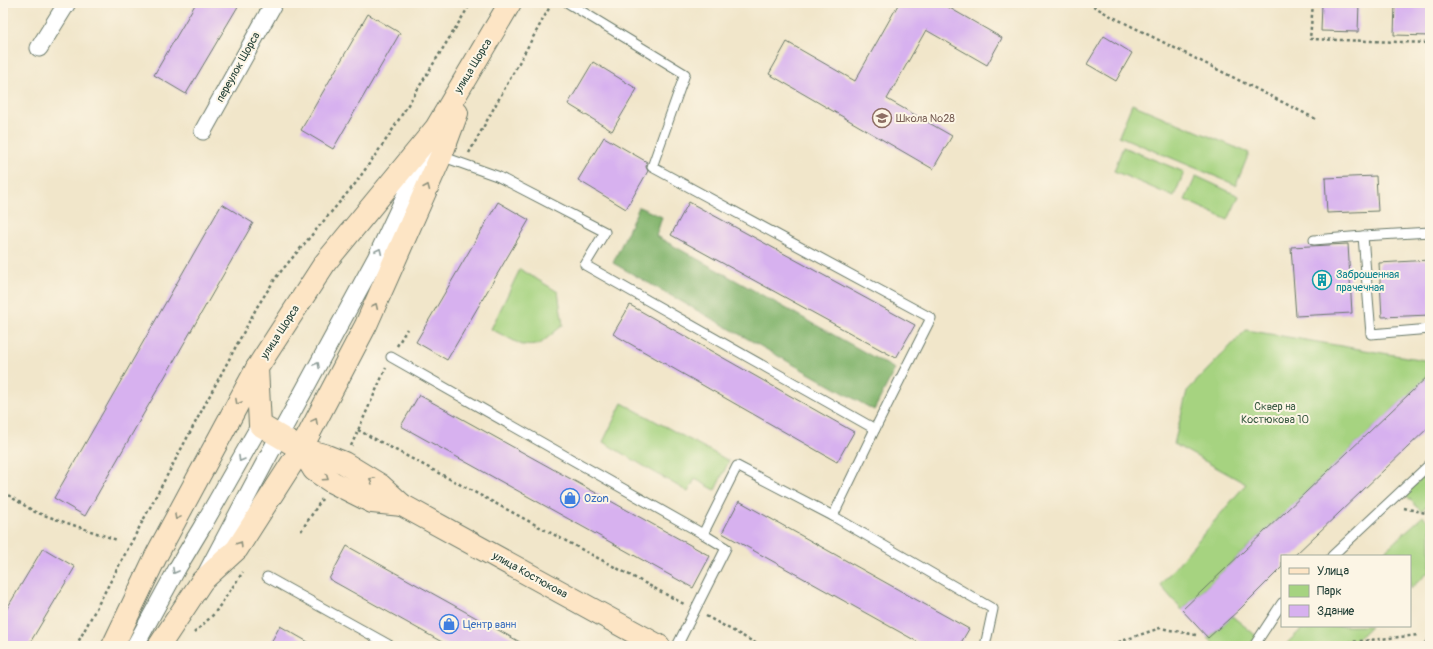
<svg xmlns="http://www.w3.org/2000/svg" width="1433" height="649" font-family="Pangolin,sans-serif">
<style>
.green{fill:#a6d380;stroke:#62885a}
.forest{fill:#84b56e;stroke:#527951}
.building{fill:#d7b1ef}
.lines{fill:none;stroke-linecap:round;stroke-linejoin:round}
.service-casing{stroke:#687868;stroke-width:11}
.minor-casing{stroke:#687868;stroke-width:19}
.secondary-casing{stroke:#687868;stroke-width:24}
.path{stroke:#687868;stroke-width:2.5;stroke-dasharray:3 3;stroke-linecap:butt}
.service{stroke:#fff;stroke-width:9}
.minor{stroke:#fff;stroke-width:17}
.secondary{stroke:#fde5c5;stroke-width:22}
.oneway{stroke:#8e917c}
.oneway2{stroke:#8f9e9a}
.labels{text-anchor:middle;dominant-baseline:central;stroke-width:4;stroke-linejoin:round;paint-order:stroke}
.street-label{font-size:11px;fill:#1f3d34;stroke:#fcf5e5}
.education-label{font-size:11px;fill:#785e54;stroke:#fcf5e5;text-anchor:start}
.culture-label{font-size:11px;fill:#0d838f;stroke:#fcf5e5;text-anchor:start}
.park-label{font-size:11px;fill:#3a5b43;stroke:#fcf5e5}
.shop-label{font-size:11px;fill:#366cbe;stroke:#fcf5e5;text-anchor:start}
</style>
<rect width="100%" height="100%" fill="#fcf5e5"/>
<filter id="ink" filterUnits="userSpaceOnUse"><feTurbulence type="fractalNoise" baseFrequency=".025" numOctaves="2"/><feDisplacementMap in="SourceGraphic" scale="8" xChannelSelector="R" yChannelSelector="G"/><feConvolveMatrix kernelMatrix="1 2 1 2 8 2 1 2 1" color-interpolation-filters="sRGB"/></filter>
<filter id="wash" filterUnits="userSpaceOnUse"><feTurbulence type="fractalNoise" baseFrequency=".012" numOctaves="4" result="noise"/><feDisplacementMap in="SourceGraphic" scale="16" xChannelSelector="R" yChannelSelector="G"/><feGaussianBlur stdDeviation="0.9" result="paint"/><feColorMatrix in="noise" values="0 0 0 0 0 0 0 0 0 0 0 0 0 0 0 0 0 1.4 0 .05"/><feComposite in="paint" operator="in"/></filter>
<g filter="url(#wash)">
<rect width="100%" height="100%" fill="#f1e6ca"/>
<g class="green">
<polygon points="1132,104 1249,153 1236,185 1119,136"/>
<polygon points="1123,147 1184,172 1174,197 1114,171"/>
<polygon points="1196,176 1239,196 1228,220 1185,200"/>
<polygon points="520,269 558,292 563,325 540,344 522,345 491,329"/>
<polygon points="1246,330 1430,361 1430,384 1425,379 1182,610 1160,585 1246,484 1174,444 1187,391"/>
<polygon points="622,403 729,461 715,490 695,479 688,492 603,442"/>
<polygon points="1430,470 1430,503 1421,511 1405,494"/>
<polygon points="1423,516 1430,523 1430,571 1410,589 1410,556 1379,556"/>
<polygon points="1232,616 1259,638 1254,646 1216,646 1208,638"/>
<polygon points="1305,626 1371,626 1350,646 1289,646 1287,643"/>
</g>
<polygon class="forest" points="639,207 662,217 656,236 895,369 874,410 613,263"/>
<g id="blocks">
<g class="building">
<polygon points="196,3 240,3 186,94 154,75"/>
<polygon points="899,3 941,3 1002,38 987,65 926,30 887,99 952,136 933,169 769,74 787,42 855,81"/>
<polygon points="1322,3 1359,3 1358,32 1321,31"/>
<polygon points="1395,3 1430,3 1430,36 1394,35"/>
<polygon points="368,14 400,33 333,149 301,130"/>
<polygon points="1104,36 1132,53 1116,81 1087,64"/>
<polygon points="593,62 637,89 612,131 568,104"/>
<polygon points="604,137 647,162 646,167 648,171 626,209 578,180"/>
<polygon points="1376,176 1378,211 1327,213 1325,178"/>
<polygon points="498,202 529,220 447,360 416,342"/>
<polygon points="689,202 915,325 896,358 671,235"/>
<polygon points="222,204 253,223 85,516 54,498"/>
<polygon points="1348,244 1352,313 1296,316 1291,247"/>
<polygon points="1430,260 1430,315 1382,317 1379,263"/>
<polygon points="630,305 854,432 837,462 613,334"/>
<polygon points="1430,374 1430,426 1294,556 1282,556 1282,567 1240,609 1208,638 1182,610"/>
<polygon points="419,395 710,556 693,588 401,426"/>
<polygon points="739,501 969,629 959,646 925,646 722,533"/>
<polygon points="347,546 527,646 449,646 329,579"/>
<polygon points="43,548 75,567 28,646 3,646 3,615"/>
<polygon points="280,626 315,646 269,646"/>
</g>
</g>
</g>
<g filter="url(#ink)">
<use href="#blocks" fill-opacity="0" stroke="#687868" stroke-width="1"/>
<g class="lines">
<g class="service-casing">
<g id="service">
<polyline points="568,3 685,74 652,167 931,318 875,429 833,516 737,466 703,534 726,548 677,646"/>
<polyline points="441,156 497,176 605,232 585,265 875,429"/>
<polyline points="1363,236 1430,232"/>
<polyline points="1314,240 1363,236 1371,334 1430,329"/>
<polyline points="391,357 703,534"/>
<polyline points="833,516 993,609 985,646"/>
<polyline points="1332,556 1430,464"/>
<polyline points="267,577 391,646"/>
<polyline points="1254,646 1282,603"/>
<polyline points="1428,646 1430,644"/>
</g>
</g>
<g class="minor-casing">
<g id="minor">
<polyline points="39,48 67,3"/>
<polyline points="203,131 274,3"/>
<polyline points="207,572 271,451 376,258 428,147"/>
<polyline points="135,646 178,567 202,527 260,425"/>
</g>
</g>
<g class="secondary-casing">
<g id="secondary">
<polyline points="510,3 436,128 325,263 257,368 260,425 301,449 324,455 344,463 380,485 402,505 659,646"/>
<polyline points="301,449 314,470 332,482 372,502 402,505"/>
<polyline points="113,646 157,554 257,368"/>
<polyline points="159,646 202,581 237,549 301,449 366,325 441,156 457,113"/>
</g>
</g>
<g class="path">
<polyline points="1088,3 1107,14 1316,119"/>
<polyline points="1313,3 1310,39 1430,43"/>
<polyline points="469,153 552,3"/>
<polyline points="397,346 407,329"/>
<polyline points="358,430 684,604"/>
<polyline points="351,446 386,368"/>
<polyline points="3,492 35,512 117,540"/>
<polyline points="1404,508 1430,514"/>
<polyline points="301,531 322,499"/>
<polyline points="706,616 761,646"/>
<polyline points="194,633 214,614 243,572"/>
<polyline points="76,646 257,307 277,276 355,184 388,137 471,3"/>
<polyline points="1107,646 1160,628 1196,635"/>
<polyline points="1312,646 1419,635"/>
</g>
<use href="#service" class="service"/>
<use href="#minor" class="minor"/>
<use href="#secondary" class="secondary"/>
</g>
<defs><path id="oneway-chevron" d="M-2-3.5L2.5 0L-2 3.5" fill="none" stroke-width="1.6" stroke-linecap="round" stroke-linejoin="round"/></defs>
<g class="oneway">
<use href="#oneway-chevron" transform="translate(427 187) rotate(-67)"/>
<use href="#oneway-chevron" transform="translate(375 306) rotate(-65)"/>
<use href="#oneway-chevron" transform="translate(238 402) rotate(118)"/>
<use href="#oneway-chevron" transform="translate(315 421) rotate(-62)"/>
<use href="#oneway-chevron" transform="translate(326 478) rotate(34)"/>
<use href="#oneway-chevron" transform="translate(372 480) rotate(-149)"/>
<use href="#oneway-chevron" transform="translate(177 517) rotate(118)"/>
<use href="#oneway-chevron" transform="translate(240 544) rotate(-57)"/>
</g>
<g class="oneway2">
<use href="#oneway-chevron" transform="translate(379 251) rotate(-65)"/>
<use href="#oneway-chevron" transform="translate(317 365) rotate(-62)"/>
<use href="#oneway-chevron" transform="translate(241 459) rotate(120)"/>
<use href="#oneway-chevron" transform="translate(175 571) rotate(119)"/>
</g>
</g>
<defs>
<g id="school-ring" transform="scale(1)"><circle r="9.5" fill="#fcf5e5" stroke="#8d6e63" stroke-width="1.5"/><path d="M0-5L7-2L0 1L-7-2ZM-4 1L0 2.5L4 1V4Q0 6-4 4Z" fill="#8d6e63"/></g>
<g id="building-ring" transform="scale(1)"><circle r="9.5" fill="#fcf5e5" stroke="#0f9aa8" stroke-width="1.5"/><path d="M-4-6H4V6H1V3H-1V6H-4ZM-2.5-4.3h1.7v1.8h-1.7ZM.8-4.3h1.7v1.8H.8ZM-2.5-1h1.7V.8h-1.7ZM.8-1h1.7V.8H.8Z" fill="#0f9aa8"/></g>
<g id="shop-ring" transform="scale(1)"><circle r="9.5" fill="#fcf5e5" stroke="#3f7fe0" stroke-width="1.5"/><path d="M-5-2.5h2.3a2.7 3.5 0 0 1 5.4 0H5L5.5 6h-11ZM-1.5-2.5h3a1.5 2.3 0 0 0-3 0Z" fill="#3f7fe0"/></g>
</defs>
<g fill-rule="evenodd">
<use href="#school-ring" x="882" y="118"/>
<use href="#building-ring" x="1322" y="280"/>
<use href="#shop-ring" x="570" y="498"/>
<use href="#shop-ring" x="449" y="624"/>
</g>
<g class="labels">
<g class="street-label">
<text transform="translate(473 66) rotate(-59)">улица Щорса</text>
<text transform="translate(238 67) rotate(-61)">переулок Щорса</text>
<text transform="translate(280 332) rotate(-57)">улица Щорса</text>
<text transform="translate(530 575) rotate(29)">улица Костюкова</text>
</g>
<g class="education-label">
<text x="896" y="118">Школа №28</text>
</g>
<g class="culture-label">
<text x="1336" y="274">Заброшенная<tspan x="1336" dy="13">прачечная</tspan></text>
</g>
<g class="park-label">
<text x="1275" y="406">Сквер на<tspan x="1275" dy="13">Костюкова 10</tspan></text>
</g>
<g class="shop-label">
<text x="584" y="498">Ozon</text>
<text x="463" y="624">Центр ванн</text>
</g>
</g>
<rect width="1433" height="649" fill="none" stroke="#fcf5e5" stroke-width="16"/>
<rect x="1281" y="555" width="130" height="72" fill="#fcf5e5" stroke="#a4ab9e"/>
<rect x="1289" y="568" width="20" height="6" fill="#fde5c5" stroke="#a4ab9e"/>
<text x="1317" y="575" font-size="12" fill="#1f3d34">Улица</text>
<rect x="1289" y="585" width="20" height="12" fill="#a6d380" stroke="#a4ab9e"/>
<text x="1317" y="595" font-size="12" fill="#1f3d34">Парк</text>
<rect x="1289" y="605" width="20" height="12" fill="#d7b1ef" stroke="#a4ab9e"/>
<text x="1317" y="615" font-size="12" fill="#1f3d34">Здание</text>
</svg>
